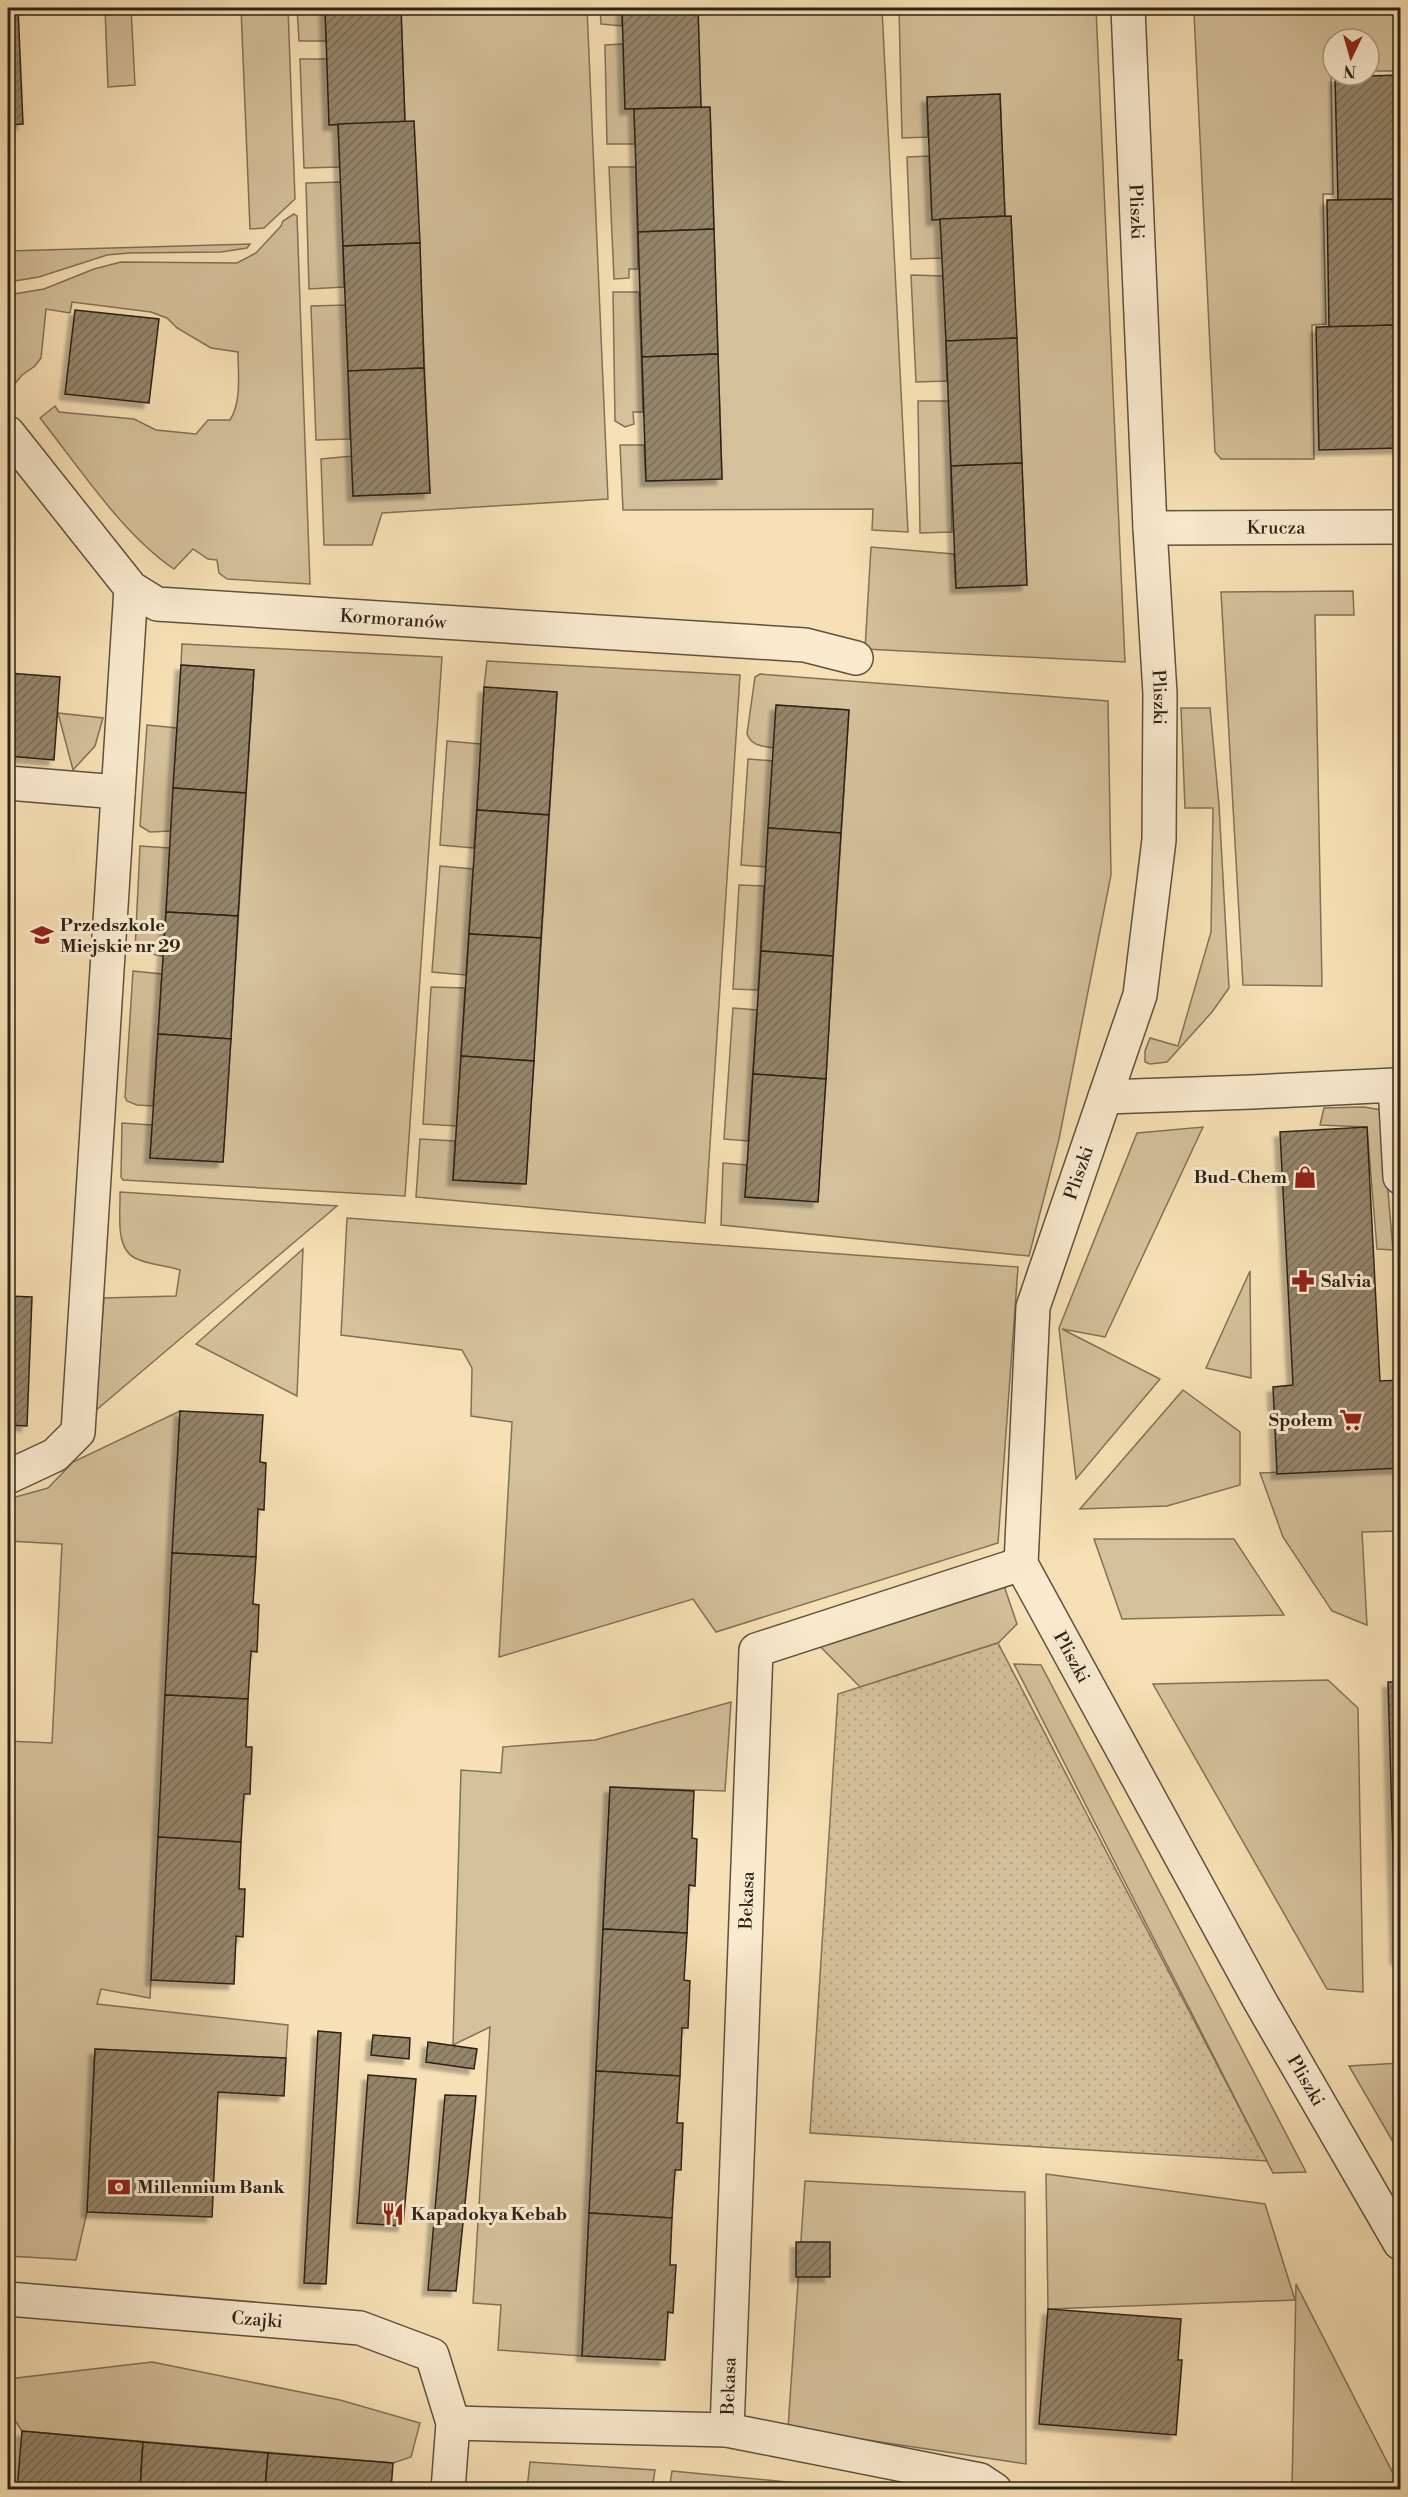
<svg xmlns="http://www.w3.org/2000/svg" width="1408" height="2497" font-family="'Libre Bodoni',serif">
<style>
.grass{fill:#d4c09a;stroke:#807259;stroke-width:1.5}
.park{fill:url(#park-dots);stroke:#807259;stroke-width:1.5}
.building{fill:url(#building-hatch);stroke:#2b2318;stroke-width:1.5;filter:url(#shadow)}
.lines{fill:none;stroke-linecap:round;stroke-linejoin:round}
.minor-casing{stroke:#5e523f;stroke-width:36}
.minor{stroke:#faebcf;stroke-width:33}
.labels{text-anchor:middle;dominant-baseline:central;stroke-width:6;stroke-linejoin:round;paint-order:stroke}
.street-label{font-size:18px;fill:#2b2318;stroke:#faebcf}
.poi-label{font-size:18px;font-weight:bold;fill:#2b2318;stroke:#faebcf;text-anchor:start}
</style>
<defs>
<pattern id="park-dots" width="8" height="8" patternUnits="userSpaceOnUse" patternTransform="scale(1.5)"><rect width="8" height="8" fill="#d4c09a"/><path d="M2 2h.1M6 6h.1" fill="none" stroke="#b6a584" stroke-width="1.8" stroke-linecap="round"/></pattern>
<pattern id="building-hatch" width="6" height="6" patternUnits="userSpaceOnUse" patternTransform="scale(1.5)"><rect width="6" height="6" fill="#95856a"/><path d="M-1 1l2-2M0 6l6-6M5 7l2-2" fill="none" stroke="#7a6c56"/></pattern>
<filter id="shadow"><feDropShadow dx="-5.5" dy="5.5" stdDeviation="1.5" flood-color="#0004"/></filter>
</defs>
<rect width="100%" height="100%" fill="#f7e0b5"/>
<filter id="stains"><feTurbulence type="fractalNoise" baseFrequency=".00333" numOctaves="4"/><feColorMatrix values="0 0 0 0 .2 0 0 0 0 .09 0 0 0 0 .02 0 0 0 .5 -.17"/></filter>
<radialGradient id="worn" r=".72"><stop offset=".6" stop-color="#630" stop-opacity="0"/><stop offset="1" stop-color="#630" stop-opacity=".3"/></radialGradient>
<g class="grass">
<polygon points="105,8 131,8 135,85 108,87"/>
<polygon points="241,8 288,8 295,199 264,228 250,229"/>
<polygon points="297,8 325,8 326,41 299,41"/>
<polygon points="401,8 587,8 608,499 382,513 372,545 324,545 321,459 352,456 353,496 430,493 414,122 405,122"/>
<polygon points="600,8 622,8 622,26 601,24"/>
<polygon points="698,8 882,8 908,532 872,530 873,509 623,510 620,445 644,445 646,481 722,479 710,108 701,107"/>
<polygon points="899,8 1096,8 1125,662 865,649 871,547 954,554 956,588 1027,585 1011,217 1005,216 1000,94 927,98 928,137 902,138"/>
<polygon points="1400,8 1400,71 1369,71 1369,39 1333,39 1333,71 1331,72 1333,194 1323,194 1326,324 1312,325 1314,459 1221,459 1215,452 1194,13 1200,10"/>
<polygon points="623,44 625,109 634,109 635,144 607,144 605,45"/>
<polygon points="300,59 327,59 338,124 340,167 304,168"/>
<polygon points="929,156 932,219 940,219 942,258 911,259 907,157"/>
<polygon points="609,167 636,167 638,269 629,269 629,278 614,279"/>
<polygon points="341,182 344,287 309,289 306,183"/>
<path d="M294 214 297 216 310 584 227 579 219 573 217 560 208 559 193 549 174 569C123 535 79 467 40 418L55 406 59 412 134 419 156 430 196 434 208 420H230C242 401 238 373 238 352L211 348 177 328 167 318 151 312 72 302 70 313 46 309 41 358 35 366 22 375 14 385 8 377V295L44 289 94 269 121 262 237 263 256 253 281 226 283 221Z"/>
<polygon points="250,244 247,248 221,252 129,253 107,255 39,277 8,282 8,251"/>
<polygon points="911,275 944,276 947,381 916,382"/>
<polygon points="613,292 639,292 643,412 633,412 634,424 625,427 615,421"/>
<polygon points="346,305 350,439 316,440 311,306"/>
<polygon points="918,401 949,401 952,532 920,533"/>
<polygon points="1353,591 1354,615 1315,615 1322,986 1243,985 1221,592"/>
<polygon points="1398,591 1400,592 1400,746 1396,746"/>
<polygon points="182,644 442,657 405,1196 123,1180 121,1177 122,1123 152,1125 150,1158 223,1162 254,670 181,665"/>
<polygon points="487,661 740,675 705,1223 416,1197 420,1139 455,1141 453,1180 526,1184 557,693 484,687"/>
<path d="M760 674 1108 701 1111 875 1059 1139 1029 1256 721 1225 723 1163 747 1165 745 1197 818 1201 849 710 777 705 774 748C761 746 752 746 747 734L755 677Z"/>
<polygon points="1181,708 1210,708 1219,805 1229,988 1212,1012 1167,1062 1150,1064 1145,1062 1145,1051 1150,1038 1178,1046 1211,932 1213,808 1185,808"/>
<polygon points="58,713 103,718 95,746 73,770"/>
<polygon points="147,725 177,728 171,831 150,832 140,826"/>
<polygon points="447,741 481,744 474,848 440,845"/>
<polygon points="748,759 773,761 766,867 741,865"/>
<polygon points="140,846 170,848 163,956 135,951"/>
<polygon points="440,866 473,869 466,975 432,972"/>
<polygon points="739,885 764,886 758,990 733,989"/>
<polygon points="133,971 162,974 153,1106 137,1105 127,1101 125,1097"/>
<polygon points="431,987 465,988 457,1126 423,1124"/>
<polygon points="733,1008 757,1010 748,1141 724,1139"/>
<polygon points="1364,1107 1381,1110 1393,1250 1377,1249 1367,1127 1320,1125 1324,1108"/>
<polygon points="1203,1127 1105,1337 1062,1329 1160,1379 1076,1479 1059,1328 1137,1133"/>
<path d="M120 1192 337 1206 95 1411 104 1298 176 1296 180 1270C166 1265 148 1265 135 1258 114 1248 121 1210 120 1192Z"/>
<polygon points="347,1218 1018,1267 998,1543 716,1632 693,1599 499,1657 512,1422 471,1416 472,1368 462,1350 341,1335"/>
<polygon points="303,1249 297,1396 196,1344"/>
<polygon points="1250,1271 1251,1378 1206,1368"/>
<polygon points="1183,1390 1240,1432 1240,1485 1167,1506 1080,1509"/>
<polygon points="180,1411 150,1998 101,1989 97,2004 288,2025 286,2058 95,2049 87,2212 76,2260 8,2256 8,1741 52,1743 62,1544 8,1541 8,1499 48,1488 73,1462"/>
<polygon points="1400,1467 1400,1531 1362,1532 1367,1625 1332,1611 1283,1537 1260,1473"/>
<polygon points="1094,1539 1234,1539 1284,1615 1122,1619"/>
<polygon points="999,1571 1017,1624 998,1643 860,1687 807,1633"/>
<polygon points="1014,1664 1041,1665 1306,2172 1273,2173"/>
<polygon points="1328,1680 1358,1708 1363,1992 1327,1989 1153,1684"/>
<polygon points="731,1702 725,1791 610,1787 582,2356 498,2350 501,2305 473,2303 490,2027 453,2045 461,1770 501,1773 503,1747 595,1740"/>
<polygon points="1400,2063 1400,2154 1349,2066"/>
<polygon points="1046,2174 1265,2204 1295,2300 1048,2309"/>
<polygon points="805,2181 1025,2192 1026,2464 788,2428"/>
<polygon points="1296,2284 1400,2487 1400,2489 1292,2489"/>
<polygon points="152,2362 340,2400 420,2423 411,2457 393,2463 22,2431 8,2410 8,2379"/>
<polygon points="530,2462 655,2470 652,2489 527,2489"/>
<polygon points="672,2471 860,2489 862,2489 669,2489"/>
</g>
<polygon class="park" points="998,1643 1267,2161 810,2133 838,1694"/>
<g class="building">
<polygon points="8,8 18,8 23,124 8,125"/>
<polygon points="325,8 401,8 405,122 329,125"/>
<polygon points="622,8 698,8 701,107 625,109"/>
<polygon points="1400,75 1400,199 1338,200 1335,77"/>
<polygon points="1000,94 1005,216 932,220 927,97"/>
<polygon points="710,107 714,229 638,232 634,109"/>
<polygon points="414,121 420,243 343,246 338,124"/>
<polygon points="1400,199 1400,325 1329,327 1327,200"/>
<polygon points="1011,216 1017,338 946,341 940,219"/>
<polygon points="714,229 718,354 642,357 638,232"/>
<polygon points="420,243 424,368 348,371 343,246"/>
<polygon points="75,310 159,319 149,403 65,394"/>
<polygon points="1396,325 1399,448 1319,450 1316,327"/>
<polygon points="1017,338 1022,463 951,466 946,341"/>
<polygon points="718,354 722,479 646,481 642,357"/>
<polygon points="424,368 430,493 353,496 348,371"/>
<polygon points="1022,463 1027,585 956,588 951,466"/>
<polygon points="181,665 254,670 246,793 173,788"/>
<polygon points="8,673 60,677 54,760 8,756"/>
<polygon points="484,687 557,692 549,815 477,810"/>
<polygon points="776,705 849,710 841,833 768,828"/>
<polygon points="173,788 246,793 238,916 166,912"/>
<polygon points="477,810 549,815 541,938 469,934"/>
<polygon points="768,828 841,833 833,956 761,951"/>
<polygon points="166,912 238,916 231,1039 158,1034"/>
<polygon points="469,934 541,938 534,1061 461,1056"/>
<polygon points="761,951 833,956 826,1079 753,1074"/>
<polygon points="158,1034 231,1039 223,1162 150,1158"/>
<polygon points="461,1056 534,1061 526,1184 453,1180"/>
<polygon points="753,1074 826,1079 818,1202 745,1197"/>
<polygon points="1367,1127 1380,1381 1400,1380 1400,1468 1277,1474 1273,1387 1293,1385 1280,1132"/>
<polygon points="8,1296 32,1297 27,1426 8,1425"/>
<polygon points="180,1411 263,1415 260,1462 266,1463 264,1510 258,1509 256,1557 172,1553"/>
<polygon points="172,1553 256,1557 253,1604 259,1605 257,1652 251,1651 248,1699 165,1695"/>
<polygon points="1388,1682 1400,1682 1400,1962 1396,1958"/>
<polygon points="165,1695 248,1699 246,1747 252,1747 250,1794 244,1794 241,1842 158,1837"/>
<polygon points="610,1787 694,1791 692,1838 697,1839 695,1886 689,1885 687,1933 603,1929"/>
<polygon points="158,1837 241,1842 239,1889 245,1889 243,1937 236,1936 234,1984 151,1980"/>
<polygon points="603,1929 687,1933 684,1980 690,1981 688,2028 682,2028 680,2076 596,2071"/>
<polygon points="318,2031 341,2033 326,2284 304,2283"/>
<polygon points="373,2035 410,2038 409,2059 371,2055"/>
<polygon points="428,2042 477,2049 474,2069 426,2062"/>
<polygon points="95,2049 286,2058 284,2096 218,2092 212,2217 87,2212"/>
<polygon points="596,2071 680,2076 677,2123 683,2123 681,2170 675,2170 672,2218 589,2213"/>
<polygon points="368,2075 416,2079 403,2226 357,2223"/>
<polygon points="445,2095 476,2096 456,2291 428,2290"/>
<polygon points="589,2213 672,2218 670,2265 676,2265 673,2313 668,2312 665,2360 582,2356"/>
<rect x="796" y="2242" width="34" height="35"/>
<polygon points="1048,2309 1181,2319 1178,2360 1182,2360 1176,2435 1039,2424"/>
<polygon points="22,2431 143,2442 140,2490 17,2490"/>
<polygon points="143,2442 268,2453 265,2490 140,2490"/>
<polygon points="268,2453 393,2463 391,2490 265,2490"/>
</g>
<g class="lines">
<g class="minor-casing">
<g id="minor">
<path id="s1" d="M1128 8 1150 528 1160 694 1159 840 1140 995 1033 1307 1021 1564 1260 2001 1400 2243"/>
<path id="s2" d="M8 433 131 588 157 604 805 645 856 658"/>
<path id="s3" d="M1150 528 1400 527"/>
<polyline points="8,783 118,792"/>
<polyline points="1105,1097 1252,1092 1395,1085 1400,1177"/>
<polyline points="8,1477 55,1455 78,1432 131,588"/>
<path id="s4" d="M8 2299 360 2328 432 2355 453 2423 448 2490"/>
<polyline points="453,2423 727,2430 980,2480 995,2490"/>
<path id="s5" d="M727 2430 756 1650 1021 1564"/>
</g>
</g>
<use href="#minor" class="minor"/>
</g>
<defs>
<g id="school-bare" transform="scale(1.8)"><path d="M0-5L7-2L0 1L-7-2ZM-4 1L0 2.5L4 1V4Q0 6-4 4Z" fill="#8f2418" stroke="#faebcf" stroke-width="2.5" paint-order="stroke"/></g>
<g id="shop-bare" transform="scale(1.8)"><path d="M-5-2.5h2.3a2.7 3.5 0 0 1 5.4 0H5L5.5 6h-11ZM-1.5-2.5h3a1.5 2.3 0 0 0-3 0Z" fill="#8f2418" stroke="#faebcf" stroke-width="2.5" paint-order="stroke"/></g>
<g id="pharmacy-bare" transform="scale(1.8)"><path d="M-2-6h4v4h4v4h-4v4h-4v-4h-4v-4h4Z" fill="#8f2418" stroke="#faebcf" stroke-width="2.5" paint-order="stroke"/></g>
<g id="supermarket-bare" transform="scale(1.8)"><path d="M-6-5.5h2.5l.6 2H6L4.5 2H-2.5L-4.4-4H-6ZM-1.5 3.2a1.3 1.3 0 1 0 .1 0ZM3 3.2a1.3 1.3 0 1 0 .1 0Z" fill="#8f2418" stroke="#faebcf" stroke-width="2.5" paint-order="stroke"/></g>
<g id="bank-bare" transform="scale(1.8)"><path d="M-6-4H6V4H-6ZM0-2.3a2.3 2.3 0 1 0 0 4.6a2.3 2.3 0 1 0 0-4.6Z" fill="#8f2418" stroke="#faebcf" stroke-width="2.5" paint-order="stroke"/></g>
<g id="restaurant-bare" transform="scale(1.8)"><path d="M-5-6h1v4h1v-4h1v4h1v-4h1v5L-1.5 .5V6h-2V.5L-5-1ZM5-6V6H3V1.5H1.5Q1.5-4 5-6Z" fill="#8f2418" stroke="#faebcf" stroke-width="2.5" paint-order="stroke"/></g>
</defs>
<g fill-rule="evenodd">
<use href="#school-bare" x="42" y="935"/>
<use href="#shop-bare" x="1305" y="1177"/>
<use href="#pharmacy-bare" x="1303" y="1281"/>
<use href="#supermarket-bare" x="1351" y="1420"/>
<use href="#bank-bare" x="119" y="2187"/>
<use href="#restaurant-bare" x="393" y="2214"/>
</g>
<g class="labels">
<g class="street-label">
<text stroke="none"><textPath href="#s1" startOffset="204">Pliszki</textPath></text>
<text stroke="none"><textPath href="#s3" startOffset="126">Krucza</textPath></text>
<text stroke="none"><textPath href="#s2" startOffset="465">Kormoranów</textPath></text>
<text stroke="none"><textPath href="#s1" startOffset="690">Pliszki</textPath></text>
<text transform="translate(1079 1173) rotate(-71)">Pliszki</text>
<text stroke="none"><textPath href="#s1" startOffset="1682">Pliszki</textPath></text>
<text stroke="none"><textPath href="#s5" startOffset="530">Bekasa</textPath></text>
<text stroke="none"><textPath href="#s1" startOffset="2166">Pliszki</textPath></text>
<text stroke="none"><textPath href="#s4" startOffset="250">Czajki</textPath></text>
<text stroke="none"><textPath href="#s5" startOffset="44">Bekasa</textPath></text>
</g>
<g class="poi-label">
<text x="60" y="925">Przedszkole<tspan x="60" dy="21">Miejskie nr 29</tspan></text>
<text x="1287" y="1177" text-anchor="end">Bud-Chem</text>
<text x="1321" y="1281">Salvia</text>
<text x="1333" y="1420" text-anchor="end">Społem</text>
<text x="137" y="2187">Millennium Bank</text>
<text x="411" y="2214">Kapadokya Kebab</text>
</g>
</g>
<rect width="1408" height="2497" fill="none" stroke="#f7e0b5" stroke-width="30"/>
<rect x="9" y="9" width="1390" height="2479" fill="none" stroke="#2b2318" stroke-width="3"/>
<rect x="15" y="15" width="1378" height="2467" fill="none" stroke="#2b2318" stroke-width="1.5"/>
<g transform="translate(1351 57) rotate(185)"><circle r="28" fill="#faebcf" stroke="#a79b86" stroke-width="1.5"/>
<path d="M0-4.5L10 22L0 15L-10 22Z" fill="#8f2418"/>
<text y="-9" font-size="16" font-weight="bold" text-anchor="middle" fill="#2b2318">N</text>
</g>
<rect width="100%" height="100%" filter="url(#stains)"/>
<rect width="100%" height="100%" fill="url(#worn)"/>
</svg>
